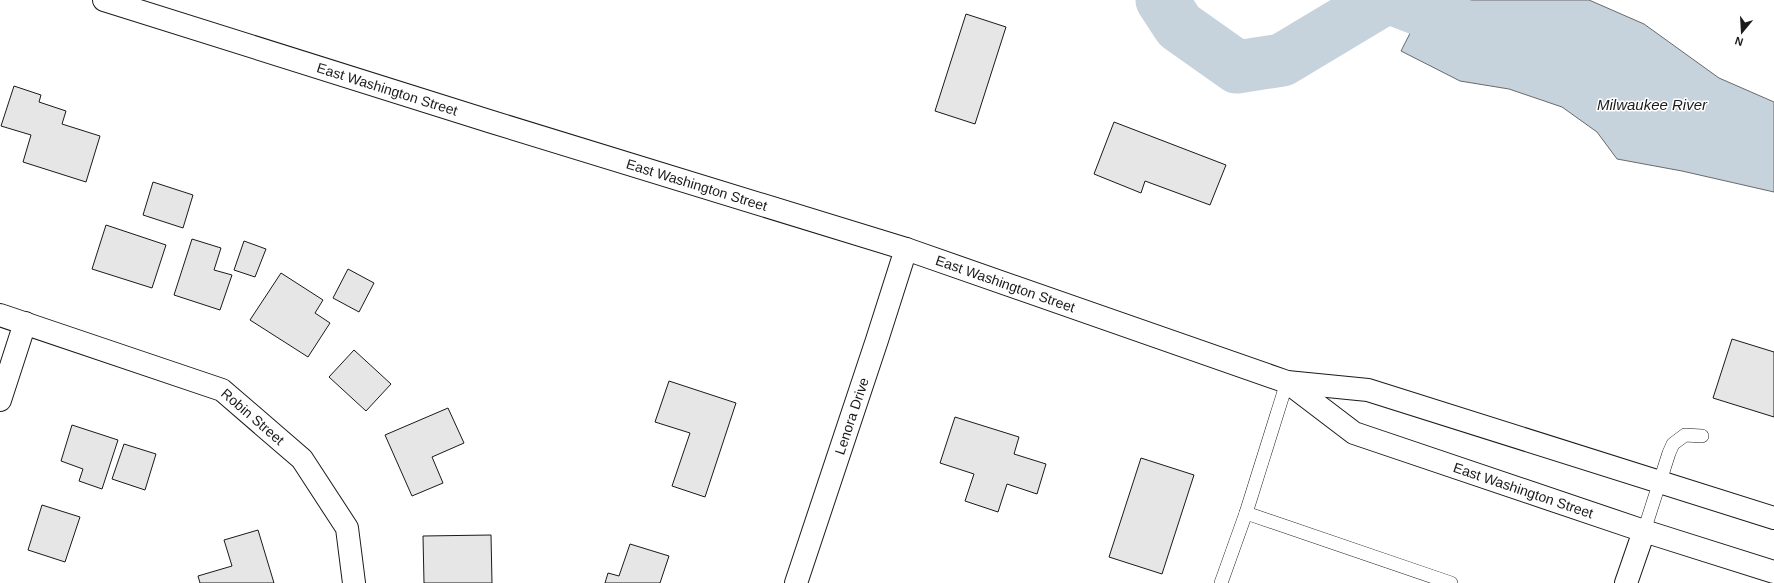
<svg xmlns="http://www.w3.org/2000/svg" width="1774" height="583" font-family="Helvetica,sans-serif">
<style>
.water{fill:#c6d2dc;stroke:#6a6a6a}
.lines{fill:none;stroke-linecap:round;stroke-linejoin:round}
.river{stroke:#c6d2dc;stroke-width:53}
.building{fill:#e6e6e6;stroke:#1a1a1a}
.service-casing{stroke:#1a1a1a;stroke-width:14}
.minor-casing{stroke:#1a1a1a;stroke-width:24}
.primary-casing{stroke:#1a1a1a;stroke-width:24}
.service{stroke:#fff;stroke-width:13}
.minor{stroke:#fff;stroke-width:22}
.primary{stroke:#fff;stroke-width:22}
.labels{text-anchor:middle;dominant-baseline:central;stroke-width:3;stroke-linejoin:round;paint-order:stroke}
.street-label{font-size:14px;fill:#1a1a1a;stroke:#fff}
.water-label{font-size:15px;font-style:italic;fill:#1a1a1a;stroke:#fff}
</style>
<rect width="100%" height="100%" fill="#fff"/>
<polygon class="water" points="1427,0 1589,0 1644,24 1719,78 1774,102 1774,192 1682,171 1617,159 1597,132 1562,107 1509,89 1460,81 1401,51"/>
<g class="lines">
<g class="river">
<polyline points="1162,0 1179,26 1237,67 1282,60 1382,0"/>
<polyline points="1396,0 1489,36"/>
</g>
</g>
<g class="building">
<polygon points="966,14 1006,27 975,124 935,111"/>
<polygon points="14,86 41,95 39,102 66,111 62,124 100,136 86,182 23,162 31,135 1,126"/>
<polygon points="1114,122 1226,165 1210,205 1145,181 1141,193 1094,174"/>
<polygon points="153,182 193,195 183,228 143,215"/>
<polygon points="106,225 166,245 152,288 92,269"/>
<polygon points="192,239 221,248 214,270 232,275 220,310 174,295"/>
<polygon points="244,241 266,249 255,277 234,270"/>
<polygon points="348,269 374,283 359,312 333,298"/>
<polygon points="281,273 323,300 315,313 330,323 308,357 250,320"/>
<polygon points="1732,339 1774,352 1774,417 1713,398"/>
<polygon points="354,350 391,384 366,411 329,377"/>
<polygon points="669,381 736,403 705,497 672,486 690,433 655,422"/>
<polygon points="448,408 464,443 432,457 443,483 412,496 385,435"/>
<polygon points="955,417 1019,437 1014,454 1046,464 1037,494 1007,484 998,512 965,501 974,474 940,463"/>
<polygon points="72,425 118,440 102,489 79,481 83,469 61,461"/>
<polygon points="124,444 156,454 145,490 112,479"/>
<polygon points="1141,458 1194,475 1162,574 1109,557"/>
<polygon points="42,505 80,517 65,562 28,550"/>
<polygon points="258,530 274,583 200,583 198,576 232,566 224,540"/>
<polygon points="491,535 492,583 424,583 423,536"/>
<polygon points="630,544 669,556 660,583 605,583 608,573 619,576"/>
</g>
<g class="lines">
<g class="service-casing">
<g id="service">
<polyline points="1287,382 1246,513 1451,583"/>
<polyline points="1644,531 1669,453 1673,444 1685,435 1702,436"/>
<polyline points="1221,583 1246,513"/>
</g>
</g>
<g class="minor-casing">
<g id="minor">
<path id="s1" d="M0 315 222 390 302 459 347 528 354 583"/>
<polyline points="0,400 25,323"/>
<path id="s2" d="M796 583 877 340 906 249"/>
<polyline points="1626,583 1644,531"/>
</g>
</g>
<g class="primary-casing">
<g id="primary">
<path id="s3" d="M104 0 492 122 906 249 1287 382 1368 390 1774 518"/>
<path id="s4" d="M1287 382 1354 433 1644 531 1774 572"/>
</g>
</g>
<use href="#service" class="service"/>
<use href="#minor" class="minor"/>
<use href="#primary" class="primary"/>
</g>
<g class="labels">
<g class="street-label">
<text stroke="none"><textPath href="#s3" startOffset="297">East Washington Street</textPath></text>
<text stroke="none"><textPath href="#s3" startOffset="621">East Washington Street</textPath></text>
<text stroke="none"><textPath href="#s3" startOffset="945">East Washington Street</textPath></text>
<text stroke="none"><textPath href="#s2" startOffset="176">Lenora Drive</textPath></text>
<text stroke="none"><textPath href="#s1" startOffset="275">Robin Street</textPath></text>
<text stroke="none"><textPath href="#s4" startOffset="263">East Washington Street</textPath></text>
</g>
<g class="water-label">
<text x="1652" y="104">Milwaukee River</text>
</g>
</g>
<g transform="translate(1742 32) rotate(198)" stroke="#ffffff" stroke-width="3" paint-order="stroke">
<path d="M0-3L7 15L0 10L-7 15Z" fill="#1a1a1a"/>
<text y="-6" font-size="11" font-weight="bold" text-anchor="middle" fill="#1a1a1a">N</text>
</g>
</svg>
